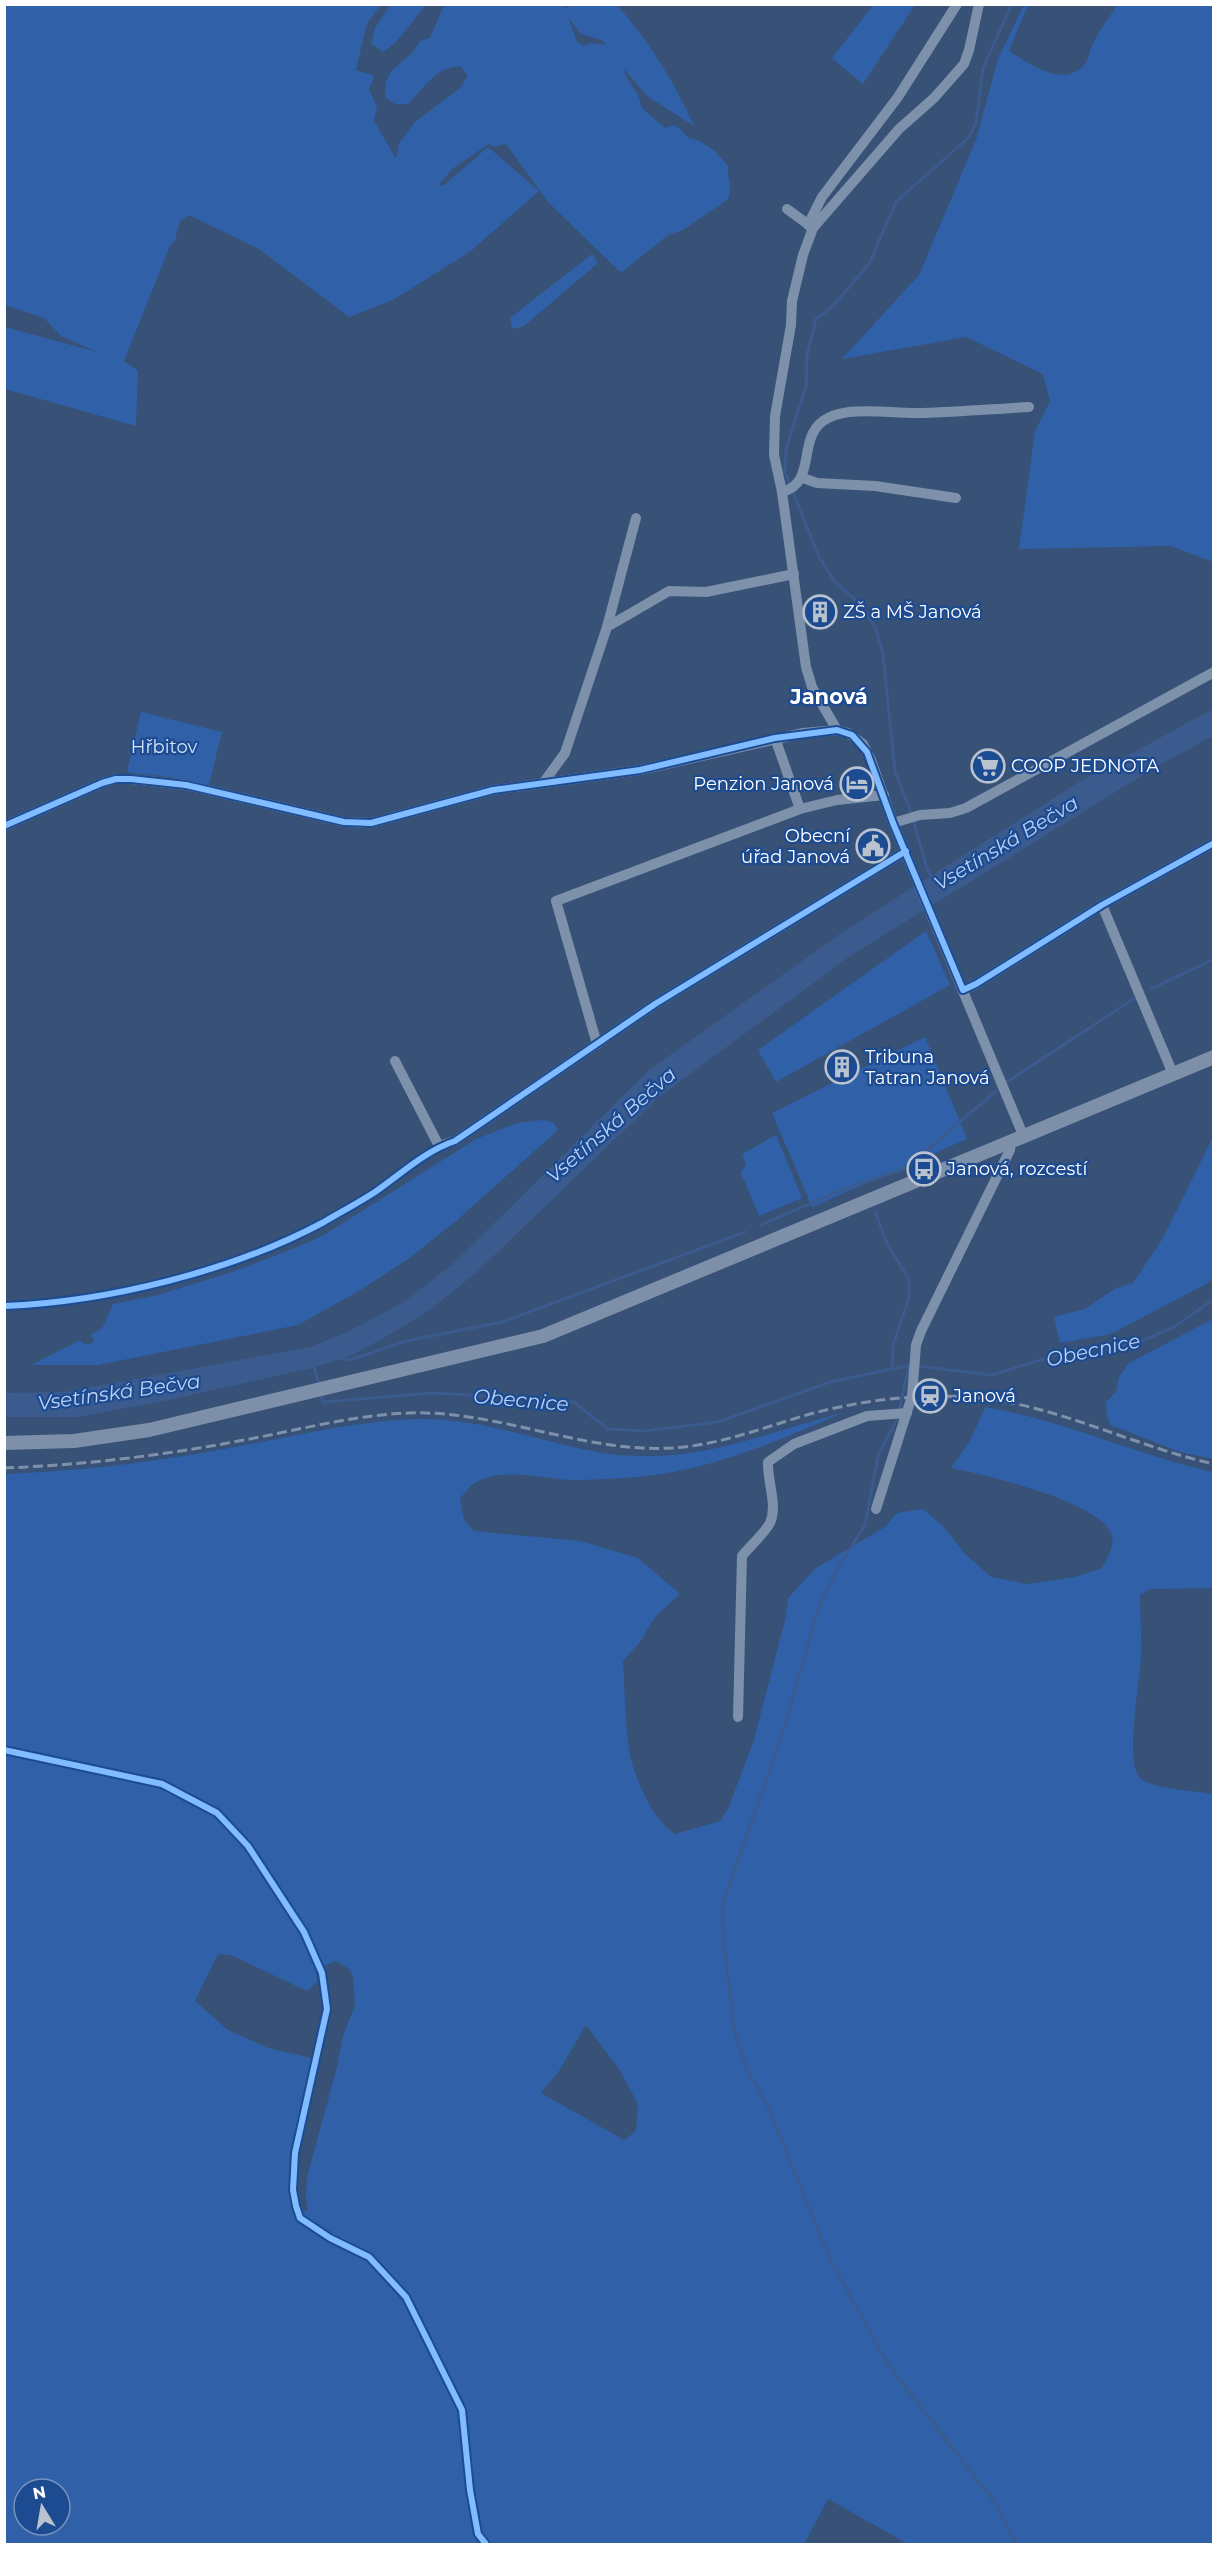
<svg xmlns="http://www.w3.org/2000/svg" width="1218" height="2549" font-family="Montserrat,sans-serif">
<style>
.green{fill:#3061a8;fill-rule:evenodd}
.water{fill:#3b5b8e}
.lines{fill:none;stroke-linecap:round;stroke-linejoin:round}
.stream{stroke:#3b5b8e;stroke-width:3}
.minor{stroke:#7e91aa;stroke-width:10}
.major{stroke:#7e90a9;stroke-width:14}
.rail{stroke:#7f91a9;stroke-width:3;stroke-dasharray:10 4.5;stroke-linecap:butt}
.cycleway-casing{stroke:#1c4b92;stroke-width:10}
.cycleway{stroke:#80bcff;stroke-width:6}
.labels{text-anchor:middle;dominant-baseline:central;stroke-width:4.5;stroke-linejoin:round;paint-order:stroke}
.poi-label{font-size:18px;fill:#fff;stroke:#1c4b92;text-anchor:start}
.park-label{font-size:18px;fill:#d3e3fa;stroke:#1c4b92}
.water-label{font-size:20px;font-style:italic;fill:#b9d2f5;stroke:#1c4b92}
.quarter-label{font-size:21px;font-weight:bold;fill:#fff;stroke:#1c4b92}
</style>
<rect width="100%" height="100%" fill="#375177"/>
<g class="green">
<polygon points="874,4 915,5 863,84 832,58"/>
<polygon points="390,5 426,5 396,42 384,52 371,44 375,28"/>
<path d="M563 5 566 10 567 5H617C649 41 674 81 694 126L647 96 624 69C625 79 633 85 638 95 640 99 640 105 643 109 647 113 661 125 666 128L673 125 679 128 688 138 698 140 715 151 728 166C726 180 735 187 727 200L683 230 668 235 622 272 618 270 548 202 506 144 494 147 489 144 452 169 439 185 443 186 488 147 539 191 471 251 393 300 349 317 259 249 189 215 180 221 175 240 170 246 124 361 138 371 136 426 5 389V327L97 352 61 336 44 318 5 305V5H381L367 23 356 70 374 76 369 89 377 107 374 121 396 159 399 143 415 122 460 88 468 76 461 67C438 64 423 89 408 104H395L385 97 386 82 391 71 413 52 420 41 430 38 444 5ZM568 17 581 34 602 40 606 45 591 43 584 46 577 42Z"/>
<path d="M1024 5H1028L1009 51C1029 63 1063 89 1084 65 1088 61 1089 53 1091 48 1097 34 1106 21 1115 9V5H1213V562L1171 546 1019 549 1035 431 1050 401 1043 374 966 337 842 359 919 275 976 140 998 59Z"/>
<polygon points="592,254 598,263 524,326 512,329 510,318"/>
<polygon points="141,712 222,732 209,785 170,777 127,772"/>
<polygon points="926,931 950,985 776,1082 758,1050"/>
<polygon points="925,1037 967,1139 812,1207 772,1113"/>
<polygon points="543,1120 554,1123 558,1130 455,1222 408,1259 359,1291 298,1325 98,1365 31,1365 80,1340 86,1345 92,1343 94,1338 90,1336 103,1327 113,1304 158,1295 235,1271 297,1247 324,1235 476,1139 517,1123"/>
<polygon points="776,1135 802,1198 759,1216 741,1173 746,1164 742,1154"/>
<polygon points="1213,1137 1213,1278 1206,1284 1111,1334 1060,1343 1054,1317 1085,1309 1116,1288 1133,1283 1163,1238"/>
<polygon points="1213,1319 1213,1459 1180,1452 1111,1425 1107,1417 1106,1402 1116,1392 1119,1377 1129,1363"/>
<path d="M985 1407C1064 1420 1136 1455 1213 1472V1588L1150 1589 1140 1595C1140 1616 1142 1638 1141 1659 1140 1681 1123 1769 1142 1780 1159 1789 1194 1791 1213 1794V2544H908L828 2499 804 2544H5V1474C73 1471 140 1464 207 1452 276 1441 346 1421 417 1419 480 1417 542 1443 603 1453 693 1466 758 1435 842 1413 792 1435 741 1457 688 1469 653 1477 615 1479 579 1480 548 1481 499 1464 472 1485 468 1488 464 1494 460 1498L464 1520 474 1531 580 1541 638 1558 680 1594 655 1617 640 1642 623 1661C625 1691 625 1736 632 1763 639 1787 654 1820 675 1834L720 1821 728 1809 754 1740 785 1620 788 1598 816 1568 885 1527 897 1513 923 1509 945 1528 964 1553 991 1577 1028 1584 1075 1577 1102 1568C1107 1558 1116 1545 1111 1533 1097 1501 986 1475 951 1468L971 1439ZM218 1954 231 1955 307 1991 317 1982 316 1969 336 1961 349 1969 353 1975 355 2005 343 2036 337 2067 307 2177 306 2198 308 2210 291 2214 295 2210C281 2160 304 2108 311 2058L268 2048 228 2030 195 2001ZM586 2025 619 2069 638 2104 636 2131 624 2140 541 2093 559 2071ZM24 2489H60V2525H24Z"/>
</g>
<polygon class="water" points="1213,709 1213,736 1156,767 850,956 659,1097 477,1272 431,1309 391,1334 351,1356 312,1368 169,1400 79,1417 5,1417 4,1393 65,1392 310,1347 347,1332 402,1303 453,1264 649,1070 844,931 1084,779"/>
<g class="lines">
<g class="stream">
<polyline points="932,878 927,869 911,812 895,772 883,654 876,629 861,605 835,582 819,557 785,472 786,449 806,386 807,355 816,319 833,306 869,264 896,202 969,137 976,123 983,68 1012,4"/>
<polyline points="1151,989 1214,959"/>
<polyline points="1004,1084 1135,998"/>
<polyline points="875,1211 888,1246 909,1279 909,1298 893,1345 892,1367"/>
<polyline points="761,1225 834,1193 906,1168 996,1091"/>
<polyline points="339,1358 350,1360 406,1341 502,1322 745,1232"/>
<polyline points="314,1366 319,1386"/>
<polyline points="917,1366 992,1375 1063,1353 1137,1343 1174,1327 1214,1299"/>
<polyline points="320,1392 323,1402 431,1393 565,1400 575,1403 608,1429 645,1431 718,1422 830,1382 911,1365"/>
<polyline points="899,1411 909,1365"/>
<polyline points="898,1417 878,1456 865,1525 838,1567 818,1610 786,1722 723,1904 723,1933 734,2030 747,2069 768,2107 830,2259 887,2363 995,2503 1016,2544"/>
</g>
<g class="minor">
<polyline points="787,209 813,228"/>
<polyline points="808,225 822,197 898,97 957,4"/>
<polyline points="803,478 817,483 875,486 956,498"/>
<path d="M782 492C817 483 797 440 823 421 830 416 841 413 849 412 873 409 899 414 923 413 958 412 993 409 1029 407"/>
<polyline points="607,627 636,518"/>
<polyline points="837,730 812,687 806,667 782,492 774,455 775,416 791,325 792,301 803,255 813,228 899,129 934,98 964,64 969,50 979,4"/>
<polyline points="775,738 800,809"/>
<polyline points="544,782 565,753 607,627 669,591 706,592 794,574"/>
<polyline points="893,823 920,815 950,813 966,808 1214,672"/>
<polyline points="4,826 102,783 116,779 131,779 186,785 344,822 371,823 493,790 640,770 803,733 837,730 848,733 863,744 871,760 893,823 1023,1135"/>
<polyline points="1102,905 1173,1074"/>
<polyline points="963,990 976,984 1102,905 1214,843"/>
<polyline points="597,1044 556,901 800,809 837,800 884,795"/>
<polyline points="395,1061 439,1146 455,1141 655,1004 906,851"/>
<polyline points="876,1509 912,1396 916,1345 921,1331 1010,1150 1011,1140"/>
<path d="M738 1717 742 1556C751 1545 763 1535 770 1523 778 1505 767 1481 768 1462L794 1444 867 1416 907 1413"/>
</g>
<polyline class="major" points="4,1443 74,1441 149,1430 543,1336 1214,1057"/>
<path class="rail" d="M4 1468C84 1465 166 1455 244 1440 299 1430 353 1415 409 1413 503 1410 590 1457 684 1447 728 1442 768 1426 810 1414 863 1400 915 1394 969 1397 1054 1403 1132 1446 1214 1464"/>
<g class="cycleway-casing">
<g id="cycleway">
<polyline points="4,826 102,783 116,779 131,779 186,785 344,822 371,823 493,790 640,770 775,738 837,730 852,735 867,752 893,823 963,990 976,984 1102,905 1214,843"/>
<path d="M4 1306C107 1302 233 1271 324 1222 341 1212 358 1203 375 1192 401 1174 425 1151 455 1141L655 1004 906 851"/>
<polyline points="4,1750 162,1784 217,1813 248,1846 304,1932 322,1973 327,2009 295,2153 293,2190 296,2206 300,2218 330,2238 369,2257 406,2297 462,2410 470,2490 478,2534 486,2544"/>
</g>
</g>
<use href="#cycleway" class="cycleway"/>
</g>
<defs>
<g id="building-ring" transform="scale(1.725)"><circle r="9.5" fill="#1c4b92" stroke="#b9c2cf" stroke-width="1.5"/><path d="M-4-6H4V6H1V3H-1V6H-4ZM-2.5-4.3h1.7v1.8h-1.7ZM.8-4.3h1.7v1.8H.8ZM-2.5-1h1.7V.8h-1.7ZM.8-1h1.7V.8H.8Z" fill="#b9c2cf"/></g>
<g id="supermarket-ring" transform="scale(1.725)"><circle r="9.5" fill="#1c4b92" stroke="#b9c2cf" stroke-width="1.5"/><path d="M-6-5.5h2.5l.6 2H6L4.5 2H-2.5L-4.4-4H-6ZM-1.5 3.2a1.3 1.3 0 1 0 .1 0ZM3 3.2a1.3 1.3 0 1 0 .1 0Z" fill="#b9c2cf"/></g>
<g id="hotel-ring" transform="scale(1.725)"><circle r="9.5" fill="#1c4b92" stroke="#b9c2cf" stroke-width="1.5"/><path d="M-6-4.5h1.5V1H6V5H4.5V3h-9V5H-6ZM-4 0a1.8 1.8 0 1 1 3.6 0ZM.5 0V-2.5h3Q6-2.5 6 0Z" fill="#b9c2cf"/></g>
<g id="civic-ring" transform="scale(1.725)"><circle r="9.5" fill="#1c4b92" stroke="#b9c2cf" stroke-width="1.5"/><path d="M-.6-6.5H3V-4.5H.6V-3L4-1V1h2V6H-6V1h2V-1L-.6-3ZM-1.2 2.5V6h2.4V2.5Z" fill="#b9c2cf"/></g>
<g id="bus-ring" transform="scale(1.725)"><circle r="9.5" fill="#1c4b92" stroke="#b9c2cf" stroke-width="1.5"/><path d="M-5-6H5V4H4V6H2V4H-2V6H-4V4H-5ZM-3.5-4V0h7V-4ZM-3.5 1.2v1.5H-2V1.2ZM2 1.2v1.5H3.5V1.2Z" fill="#b9c2cf"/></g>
<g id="station-ring" transform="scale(1.725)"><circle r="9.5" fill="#1c4b92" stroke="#b9c2cf" stroke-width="1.5"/><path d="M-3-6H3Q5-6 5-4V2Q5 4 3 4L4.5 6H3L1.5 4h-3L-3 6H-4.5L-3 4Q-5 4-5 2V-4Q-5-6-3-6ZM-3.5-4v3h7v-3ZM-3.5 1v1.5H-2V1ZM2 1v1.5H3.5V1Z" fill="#b9c2cf"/></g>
</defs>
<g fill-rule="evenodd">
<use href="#building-ring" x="820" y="612"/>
<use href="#supermarket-ring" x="988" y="766"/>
<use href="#hotel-ring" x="857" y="784"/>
<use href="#civic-ring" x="873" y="846"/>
<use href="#building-ring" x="842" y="1067"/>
<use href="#bus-ring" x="924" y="1169"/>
<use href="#station-ring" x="930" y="1396"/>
</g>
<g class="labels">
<g class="poi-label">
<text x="843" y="612">ZŠ a MŠ Janová</text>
<text x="1011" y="766">COOP JEDNOTA</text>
<text x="834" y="784" text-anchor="end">Penzion Janová</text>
<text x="850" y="836" text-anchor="end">Obecní<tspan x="850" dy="21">úřad Janová</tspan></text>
<text x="865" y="1057">Tribuna<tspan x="865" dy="21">Tatran Janová</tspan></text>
<text x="947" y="1169">Janová, rozcestí</text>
<text x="953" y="1396">Janová</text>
</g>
<g class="park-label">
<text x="164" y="747">Hřbitov</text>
</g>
<g class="water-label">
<text transform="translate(1006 843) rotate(-31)">Vsetínská Bečva</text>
<text transform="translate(611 1125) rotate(-41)">Vsetínská Bečva</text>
<text transform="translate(1093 1350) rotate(-12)">Obecnice</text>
<text transform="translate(119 1392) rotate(-8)">Vsetínská Bečva</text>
<text transform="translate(521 1400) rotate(5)">Obecnice</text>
</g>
<g class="quarter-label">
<text x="829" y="696">Janová</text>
</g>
</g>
<rect width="1218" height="2549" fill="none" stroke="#ffffff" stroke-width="12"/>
<g transform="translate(42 2507) rotate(349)"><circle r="28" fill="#1c4b92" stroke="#7793be" stroke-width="1.5"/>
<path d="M0-4.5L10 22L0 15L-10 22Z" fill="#b9c2cf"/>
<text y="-9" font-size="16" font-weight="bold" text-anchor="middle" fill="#ffffff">N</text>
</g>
</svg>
